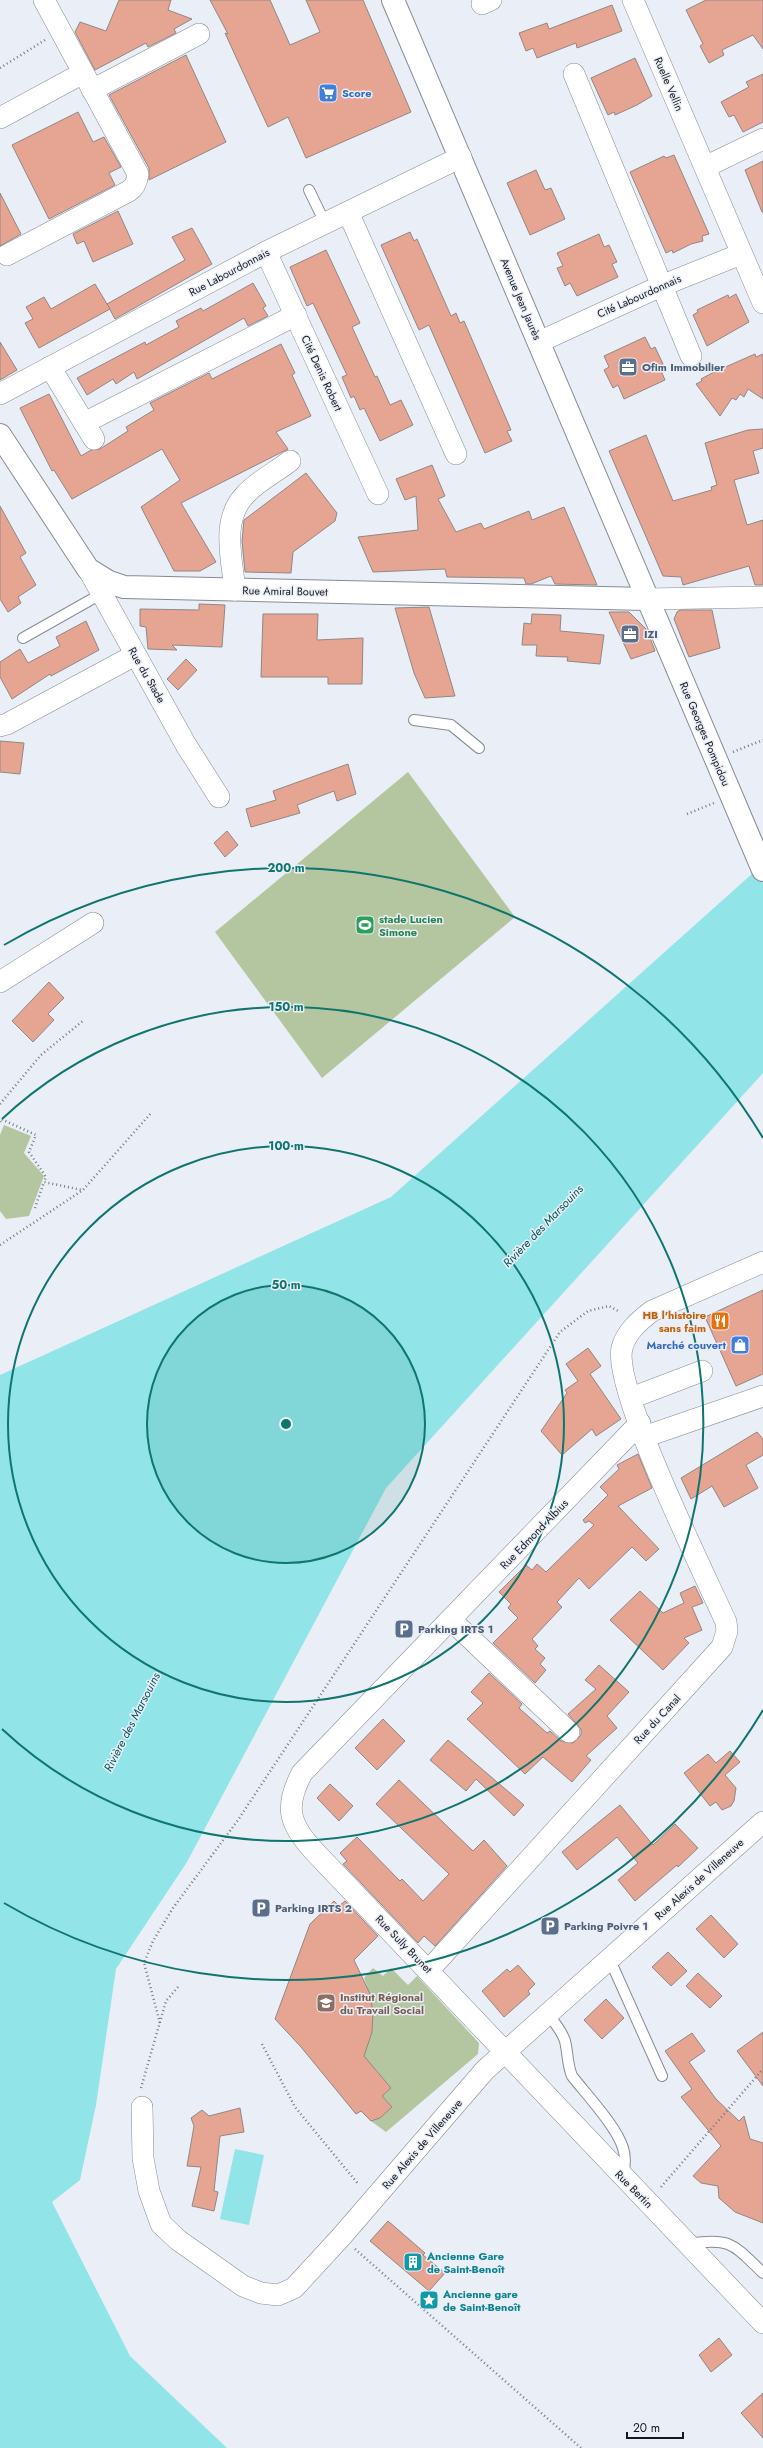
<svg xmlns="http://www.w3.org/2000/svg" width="763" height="2448" font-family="Jost,sans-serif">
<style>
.green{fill:#b4c69f}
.water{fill:#91e5e8}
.building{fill:#e6a593;stroke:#918784}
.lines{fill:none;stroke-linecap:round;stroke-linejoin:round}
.lane-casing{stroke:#878c94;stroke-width:12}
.street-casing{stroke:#878c94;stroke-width:22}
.secondary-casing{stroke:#878c94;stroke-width:24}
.path{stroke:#76797f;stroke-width:2.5;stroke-dasharray:1 3;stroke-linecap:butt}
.lane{stroke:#fff;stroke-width:10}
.street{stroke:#fff;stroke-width:21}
.secondary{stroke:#fff;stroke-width:22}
.ring{fill:none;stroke:#0f766e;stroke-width:2}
.labels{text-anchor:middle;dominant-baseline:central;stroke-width:3;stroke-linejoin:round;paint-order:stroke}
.street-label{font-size:11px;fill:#16181b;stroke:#e9eef7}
.shop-label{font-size:11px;font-weight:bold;fill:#366cbe;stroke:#e9eef7;text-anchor:start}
.service-label{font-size:11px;font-weight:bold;fill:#4e5e75;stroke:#e9eef7;text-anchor:start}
.leisure-label{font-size:11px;font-weight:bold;fill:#27864d;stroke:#e9eef7;text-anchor:start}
.food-label{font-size:11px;font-weight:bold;fill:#c56008;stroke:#e9eef7;text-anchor:end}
.education-label{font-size:11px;font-weight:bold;fill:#785e54;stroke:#e9eef7;text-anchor:start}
.culture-label{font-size:11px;font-weight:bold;fill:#0d838f;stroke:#e9eef7;text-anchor:start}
.water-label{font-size:12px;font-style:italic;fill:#085558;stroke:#e9eef7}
.centre{fill:#0f766e;stroke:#e9eef7;stroke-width:2}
.ring-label{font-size:12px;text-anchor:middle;font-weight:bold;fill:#0f766e;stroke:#e9eef7;stroke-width:3;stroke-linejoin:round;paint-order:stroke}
</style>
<rect width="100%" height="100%" fill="#e9eef7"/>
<g class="green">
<polygon points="408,772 515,917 322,1078 215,932"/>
<polygon points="4,1125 31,1136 24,1153 44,1176 29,1216 6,1219 0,1211 0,1135"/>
<path d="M373 1968 383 1976 391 1968 408 1985 417 1976 479 2043 478 2054 386 2132 371 2121 380 2118 391 2107 382 2096 391 2088 376 2070 352 2061 365 2043 368 2044C376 2021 372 2000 364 1978Z"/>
</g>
<g class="water">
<polygon points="763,864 763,1073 386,1488 187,1862 116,1969 96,2105 80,2180 52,2202 130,2356 227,2448 0,2448 0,1375 391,1197"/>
<polygon points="235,2149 264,2155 249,2225 220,2219"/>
</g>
<g class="building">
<polygon points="119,0 171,0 168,10 192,19 174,29 176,33 148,47 146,43 95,70 75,32 80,22 106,31"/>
<polygon points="210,0 270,0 290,45 320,32 306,0 363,0 411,112 306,158 288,117 268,127 225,33 228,34"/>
<polygon points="706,0 763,0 763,49 753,35 722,50 724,55 709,63 700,46 703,44 686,10"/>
<polygon points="612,5 622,31 577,48 576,43 537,58 533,48 526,51 519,33 547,23 549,29"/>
<polygon points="186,55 226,142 149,180 149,168 109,95"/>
<polygon points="635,58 652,96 637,105 615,115 614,112 608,115 591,78"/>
<polygon points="763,74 763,122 743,132 734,115 729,117 721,102 749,87 746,82"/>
<polygon points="78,112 93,142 104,137 121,167 109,173 115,185 49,219 12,145"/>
<polygon points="674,155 709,234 702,236 703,241 691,244 673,253 672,250 666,253 630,172 664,156 666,158"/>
<polygon points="763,161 763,212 762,212 745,170"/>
<polygon points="536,170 545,190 551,188 565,219 530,235 507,183"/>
<polygon points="0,193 21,234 0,246"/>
<polygon points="118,211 133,244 93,262 84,241 77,244 73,234"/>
<polygon points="192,228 212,264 115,319 107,304 185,260 172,237"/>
<polygon points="410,232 414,241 417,239 451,316 456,313 460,323 464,321 511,430 507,431 512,441 485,453 429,325 419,330 381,245"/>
<polygon points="599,234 604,247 609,245 617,262 612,264 618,277 577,296 570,283 565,286 557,268 563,266 557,253"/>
<polygon points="326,250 360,323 352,327 375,377 377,376 390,405 401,400 413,425 380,441 364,408 360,410 354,396 351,398 342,377 347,375 313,303 307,306 290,267"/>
<polygon points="253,283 266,306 263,308 268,316 248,326 244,318 137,379 134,372 116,384 113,379 87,395 77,378 145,342 146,345 179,327 176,321 201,308 203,311"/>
<polygon points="95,284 110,309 39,348 25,323 33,319 26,307 44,297 51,309"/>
<polygon points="736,294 749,322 707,346 693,315 698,312 697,310 728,295 729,298"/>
<polygon points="645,337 651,349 655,347 663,364 659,366 665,380 624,399 618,385 613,388 604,370 609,367 604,356"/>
<polygon points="0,342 17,370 0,380"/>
<polygon points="281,344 295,373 292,375 311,416 276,432 288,449 181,503 216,562 200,571 174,571 141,507 180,480 162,449 72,499 54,470 52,471 20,408 49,394 81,456 91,450 100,449 128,431 126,427 154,410 150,403 209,373 212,379"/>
<polygon points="755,354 756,357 763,354 763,399 748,389 744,397 740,394 736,400 732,398 720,416 696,384 702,381 701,379 714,372"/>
<polygon points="763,429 763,448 753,451 759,473 734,480 747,525 763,520 763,585 755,585 749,566 683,585 681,577 663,576 609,451 646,435 673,501 712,490 711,487 717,485 705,443 748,430"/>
<polygon points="432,465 445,496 438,499 456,532 481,523 484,529 529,511 532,520 564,507 597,585 555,584 551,576 531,584 526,584 524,578 447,577 445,569 373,572 358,537 418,530 416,496 405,500 396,479"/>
<polygon points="306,473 337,513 335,521 293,552 291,573 245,572 242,541 244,520"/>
<polygon points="0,506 26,553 20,557 36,585 18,597 21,603 8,612 0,599"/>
<polygon points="199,604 225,605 222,647 172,645 177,650 148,649 146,627 140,626 140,609 199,610"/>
<polygon points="429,607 455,696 425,698 414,673 395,608"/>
<polygon points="680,610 712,610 720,648 689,657 674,619 677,612"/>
<polygon points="609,612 629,612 647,630 655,651 631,659"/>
<polygon points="263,614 318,614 317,640 363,638 362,684 328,684 328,677 261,677"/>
<polygon points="532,614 561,615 560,631 604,635 600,664 567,661 568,657 536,656 537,645 522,645 524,623 531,624"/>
<polygon points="86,621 99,650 51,676 50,674 12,699 0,677 0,662 20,649 28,663 60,646 56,637"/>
<polygon points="186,659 197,670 178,690 167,679"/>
<polygon points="0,741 24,743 20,774 0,772"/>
<polygon points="348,764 356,794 337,801 334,791 297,805 300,813 251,827 246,809 276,800 273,791"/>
<polygon points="227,831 238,845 225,857 214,843"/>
<polygon points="49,982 64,998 48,1014 54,1020 33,1042 12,1021"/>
<polygon points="763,1290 763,1374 736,1386 705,1317"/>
<polygon points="588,1348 601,1366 590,1374 621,1419 596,1436 592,1429 562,1455 541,1431 567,1393 565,1390 578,1381 566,1364"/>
<polygon points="757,1432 763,1439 763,1455 746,1465 758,1488 724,1507 712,1486 691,1499 681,1478"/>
<polygon points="638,1454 652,1488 618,1506 659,1549 646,1561 632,1547 589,1589 579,1578 557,1602 562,1607 532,1639 538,1646 535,1649 545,1658 540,1664 546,1670 535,1683 493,1643 518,1618 508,1608 511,1604 499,1592 526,1565 532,1570 537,1564 546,1572 594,1525 589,1521 585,1523 583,1520 608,1495 600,1487 619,1469 617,1465"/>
<polygon points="695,1586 703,1603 692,1607 702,1630 684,1638 689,1643 663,1670 610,1620 640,1591 663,1613 684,1603 680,1593"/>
<polygon points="599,1665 629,1692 607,1716 617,1728 586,1756 591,1760 572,1782 543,1757 525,1774 467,1719 483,1703 471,1692 489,1673 522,1704 519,1708 547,1733 550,1731 561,1741 573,1743 581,1735 581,1729 568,1714 596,1689 585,1680"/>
<polygon points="383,1719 405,1741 377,1770 355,1748"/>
<polygon points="448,1740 524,1805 514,1816 476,1779 466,1791 430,1760"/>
<polygon points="730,1751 740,1762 725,1775 736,1788 734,1801 731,1806 722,1810 716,1802 710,1806 684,1773 708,1754 716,1763"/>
<polygon points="399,1780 473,1851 484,1840 507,1866 435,1946 424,1936 418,1943 343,1864 347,1861 340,1853 357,1837 400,1881 402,1879 423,1901 449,1874 376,1804"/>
<polygon points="330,1784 353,1806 339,1821 317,1798"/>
<polygon points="620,1805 653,1845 675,1824 698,1848 678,1867 677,1865 635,1901 618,1880 638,1863 617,1837 577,1870 562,1852"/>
<polygon points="334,1901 339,1906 345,1901 378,1936 354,1960 370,1994 373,2013 372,2032 364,2056 391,2088 382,2096 392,2107 380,2118 371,2121 361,2111 356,2114 301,2047 275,2019 310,1924"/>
<polygon points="711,1915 738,1944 724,1958 696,1929"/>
<polygon points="668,1952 687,1971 671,1986 652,1967"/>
<polygon points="518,1965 535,1984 528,1991 530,1994 504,2017 482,1991 507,1969 510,1972"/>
<polygon points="698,1973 722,1996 710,2008 686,1986"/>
<polygon points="606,1999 624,2018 602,2039 584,2020"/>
<polygon points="763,2032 763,2086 737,2051"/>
<polygon points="692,2033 705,2051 689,2062 716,2099 739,2121 744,2116 750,2139 763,2143 763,2223 735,2212 719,2198 718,2186 701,2183 693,2176 721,2146 681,2097 692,2089 665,2051"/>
<polygon points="240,2108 244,2132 220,2136 214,2191 218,2192 214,2211 192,2206 201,2167 187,2166 194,2126 191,2118 202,2110 209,2116"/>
<polygon points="388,2221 425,2253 423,2255 445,2273 429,2291 370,2241"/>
<polygon points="719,2338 732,2355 711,2372 699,2355"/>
<polygon points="763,2393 763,2438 741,2413"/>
</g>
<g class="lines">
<g class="lane-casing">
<g id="lane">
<polyline points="309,190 325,223"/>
<polyline points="23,638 101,594"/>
<polyline points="414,720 451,725 479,748"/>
<polyline points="610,1960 662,2076"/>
<path d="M548 2014C554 2022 562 2031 565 2041 568 2053 567 2064 572 2076 586 2094 617 2127 623 2148 626 2157 625 2167 623 2176"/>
<path d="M689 2244C731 2237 734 2245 763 2273"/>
</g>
</g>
<g class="street-casing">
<g id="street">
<polyline points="633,0 763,303"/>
<polyline points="482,4 491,0"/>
<polyline points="574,74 691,356"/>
<polyline points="92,90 199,34"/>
<polyline points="0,118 83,73"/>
<polyline points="705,167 763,139"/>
<polyline points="348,212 456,454"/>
<polyline points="266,252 378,494"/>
<path d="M7 255 129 191C135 187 137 182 138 174L44 0"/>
<polyline points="539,342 661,286 741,254"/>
<polyline points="50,367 94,439"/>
<polyline points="0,394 266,252 461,157"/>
<polyline points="84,423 296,315"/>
<polyline points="88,569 186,745 219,797"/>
<path d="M235 590C232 560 221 521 244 496 256 482 276 472 290 461"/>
<polyline points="646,599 763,597"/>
<polyline points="0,726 7,724 135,655"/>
<polyline points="0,982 93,923"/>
<polyline points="631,1398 702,1371"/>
<path d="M640 1423 302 1773C284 1807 289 1824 314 1851L763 2323"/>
<polyline points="644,1437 763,1396"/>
<polyline points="451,1620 569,1732"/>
<path d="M429 1970 722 1647 727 1631 726 1622C705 1575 612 1388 622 1348 626 1332 639 1321 652 1311L763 1262"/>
<polyline points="142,2107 143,2158 149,2191 161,2224 178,2240 243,2286 261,2293 278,2295 294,2288 341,2237 485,2070 763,1822"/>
</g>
</g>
<g class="secondary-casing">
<g id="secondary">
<polyline points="393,0 763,870"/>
<polyline points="0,435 88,569 109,582 124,587 646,599"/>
</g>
</g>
<g class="path">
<polyline points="0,68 45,40"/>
<polyline points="733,752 763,740"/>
<polyline points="687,814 714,803"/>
<polyline points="0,1104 41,1055 84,1020"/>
<polyline points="0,1122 1,1119 36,1135 29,1152 46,1177 44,1182"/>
<polyline points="35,1208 44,1182 82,1190"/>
<polyline points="0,1245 83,1190 152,1112"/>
<polyline points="160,2023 144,1963 153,1941 173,1908 238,1820 560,1332 588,1311 609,1306 620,1312"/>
<polyline points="262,2044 295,2107 359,2185"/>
<polyline points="141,2088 166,2001 178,1987"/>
<polyline points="661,2187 763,2069"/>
<polyline points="355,2249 581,2448"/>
</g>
<use href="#lane" class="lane"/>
<use href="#street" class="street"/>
<use href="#secondary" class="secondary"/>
</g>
<circle cx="286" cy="1424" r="139" fill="#0f766e" fill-opacity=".12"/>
<g class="ring">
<circle cx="286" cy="1424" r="139"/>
<circle cx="286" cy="1424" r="278"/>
<path d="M2 1119A417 417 0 1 1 2 1729"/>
<path d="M763 1710A556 556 0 0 1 4 1903M4 945A556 556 0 0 1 763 1138"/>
</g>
<defs>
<g id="supermarket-square" transform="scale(1)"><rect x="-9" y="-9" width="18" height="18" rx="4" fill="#3f7fe0" stroke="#e9eef7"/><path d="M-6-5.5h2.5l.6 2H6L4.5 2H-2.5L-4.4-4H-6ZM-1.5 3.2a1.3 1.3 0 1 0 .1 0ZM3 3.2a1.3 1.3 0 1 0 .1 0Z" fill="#fff"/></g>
<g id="office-square" transform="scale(1)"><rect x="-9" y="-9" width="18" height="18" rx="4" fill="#5c6f8a" stroke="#e9eef7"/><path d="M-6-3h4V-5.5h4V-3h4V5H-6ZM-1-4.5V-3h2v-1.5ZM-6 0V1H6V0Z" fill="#fff"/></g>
<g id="stadium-square" transform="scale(1)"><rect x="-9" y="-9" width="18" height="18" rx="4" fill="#2e9e5b" stroke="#e9eef7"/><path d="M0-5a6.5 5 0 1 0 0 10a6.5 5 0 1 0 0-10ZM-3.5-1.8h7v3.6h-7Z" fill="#fff"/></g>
<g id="restaurant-square" transform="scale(1)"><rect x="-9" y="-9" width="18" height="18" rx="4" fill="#e8710a" stroke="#e9eef7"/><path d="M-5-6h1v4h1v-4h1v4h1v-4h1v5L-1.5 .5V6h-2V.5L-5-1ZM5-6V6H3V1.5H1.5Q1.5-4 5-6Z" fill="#fff"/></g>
<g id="shop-square" transform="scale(1)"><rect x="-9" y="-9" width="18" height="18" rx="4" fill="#3f7fe0" stroke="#e9eef7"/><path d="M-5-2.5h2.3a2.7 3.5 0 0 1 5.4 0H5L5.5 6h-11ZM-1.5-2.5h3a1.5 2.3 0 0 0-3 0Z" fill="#fff"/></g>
<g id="parking-square" transform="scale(1)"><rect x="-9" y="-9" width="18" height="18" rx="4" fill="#5c6f8a" stroke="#e9eef7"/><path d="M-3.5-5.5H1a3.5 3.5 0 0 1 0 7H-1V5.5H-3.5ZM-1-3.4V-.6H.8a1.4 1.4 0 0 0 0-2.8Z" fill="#fff"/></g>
<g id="university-square" transform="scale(1)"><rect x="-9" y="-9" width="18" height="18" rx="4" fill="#8d6e63" stroke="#e9eef7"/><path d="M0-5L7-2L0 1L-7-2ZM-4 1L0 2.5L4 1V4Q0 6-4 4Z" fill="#fff"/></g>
<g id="building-square" transform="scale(1)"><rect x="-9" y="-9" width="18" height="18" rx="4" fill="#0f9aa8" stroke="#e9eef7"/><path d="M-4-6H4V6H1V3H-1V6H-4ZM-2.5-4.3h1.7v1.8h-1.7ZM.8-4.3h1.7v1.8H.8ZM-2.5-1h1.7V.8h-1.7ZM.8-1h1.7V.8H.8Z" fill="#fff"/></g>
<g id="sight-square" transform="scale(1)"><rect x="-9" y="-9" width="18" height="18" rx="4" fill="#0f9aa8" stroke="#e9eef7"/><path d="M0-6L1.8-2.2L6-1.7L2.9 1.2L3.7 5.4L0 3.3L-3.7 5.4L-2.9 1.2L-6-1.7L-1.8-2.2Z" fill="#fff"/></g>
</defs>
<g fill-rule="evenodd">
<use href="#supermarket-square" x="328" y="93"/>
<use href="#office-square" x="628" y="367"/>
<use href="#office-square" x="630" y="634"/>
<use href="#stadium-square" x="365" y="925"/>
<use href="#restaurant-square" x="720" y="1321"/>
<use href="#shop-square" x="740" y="1345"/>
<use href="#parking-square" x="404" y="1629"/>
<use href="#parking-square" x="261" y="1908"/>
<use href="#parking-square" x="550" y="1926"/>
<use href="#university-square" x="326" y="2003"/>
<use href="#building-square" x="413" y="2262"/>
<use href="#sight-square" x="429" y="2300"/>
</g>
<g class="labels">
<g class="street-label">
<text transform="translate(669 84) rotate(67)">Ruelle Vellin</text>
<text transform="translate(229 272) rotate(-28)">Rue Labourdonnais</text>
<text transform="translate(639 296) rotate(-24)">Cité Labourdonnais</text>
<text transform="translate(521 299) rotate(67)">Avenue Jean Jaurès</text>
<text transform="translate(322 373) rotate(65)">Cité Denis Robert</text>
<text transform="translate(285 591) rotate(1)">Rue Amiral Bouvet</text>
<text transform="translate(147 675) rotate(60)">Rue du Stade</text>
<text transform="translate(705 734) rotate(67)">Rue Georges Pompidou</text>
<text transform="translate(534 1534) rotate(-46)">Rue Edmond Albius</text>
<text transform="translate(657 1719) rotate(-47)">Rue du Canal</text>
<text transform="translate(699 1879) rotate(-42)">Rue Alexis de Villeneuve</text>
<text transform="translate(404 1944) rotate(46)">Rue Sully Brunet</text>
<text transform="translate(422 2144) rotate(-49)">Rue Alexis de Villeneuve</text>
<text transform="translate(634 2189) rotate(45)">Rue Bertin</text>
</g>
<g class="shop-label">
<text x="342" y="93">Score</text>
<text x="726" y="1345" text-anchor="end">Marché couvert</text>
</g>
<g class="service-label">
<text x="642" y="367">Ofim Immobilier</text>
<text x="644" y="634">IZI</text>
<text x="418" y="1629">Parking IRTS 1</text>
<text x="275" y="1908">Parking IRTS 2</text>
<text x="564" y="1926">Parking Poivre 1</text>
</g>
<g class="leisure-label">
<text x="379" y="919">stade Lucien<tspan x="379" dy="13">Simone</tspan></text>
</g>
<g class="food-label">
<text x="706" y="1315">HB l'histoire<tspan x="706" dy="13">sans faim</tspan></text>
</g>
<g class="education-label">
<text x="340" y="1997">Institut Régional<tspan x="340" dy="13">du Travail Social</tspan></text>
</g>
<g class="culture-label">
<text x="427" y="2256">Ancienne Gare<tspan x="427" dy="13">de Saint-Benoît</tspan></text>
<text x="443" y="2294">Ancienne gare<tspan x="443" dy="13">de Saint-Benoît</tspan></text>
</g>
<g class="water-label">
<text transform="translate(543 1226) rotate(-46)">Rivière des Marsouins</text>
<text transform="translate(132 1722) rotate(-63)">Rivière des Marsouins</text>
</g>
</g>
<circle cx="286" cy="1424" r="6" class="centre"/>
<g class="ring-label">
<text x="286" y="872">200 m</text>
<text x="286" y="1011">150 m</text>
<text x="286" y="1150">100 m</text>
<text x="286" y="1289">50 m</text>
</g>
<path d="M627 2432v6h56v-6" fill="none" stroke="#16181b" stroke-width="2"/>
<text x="633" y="2432" font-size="12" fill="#16181b" stroke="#e9eef7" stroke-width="3" paint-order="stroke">20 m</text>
</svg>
